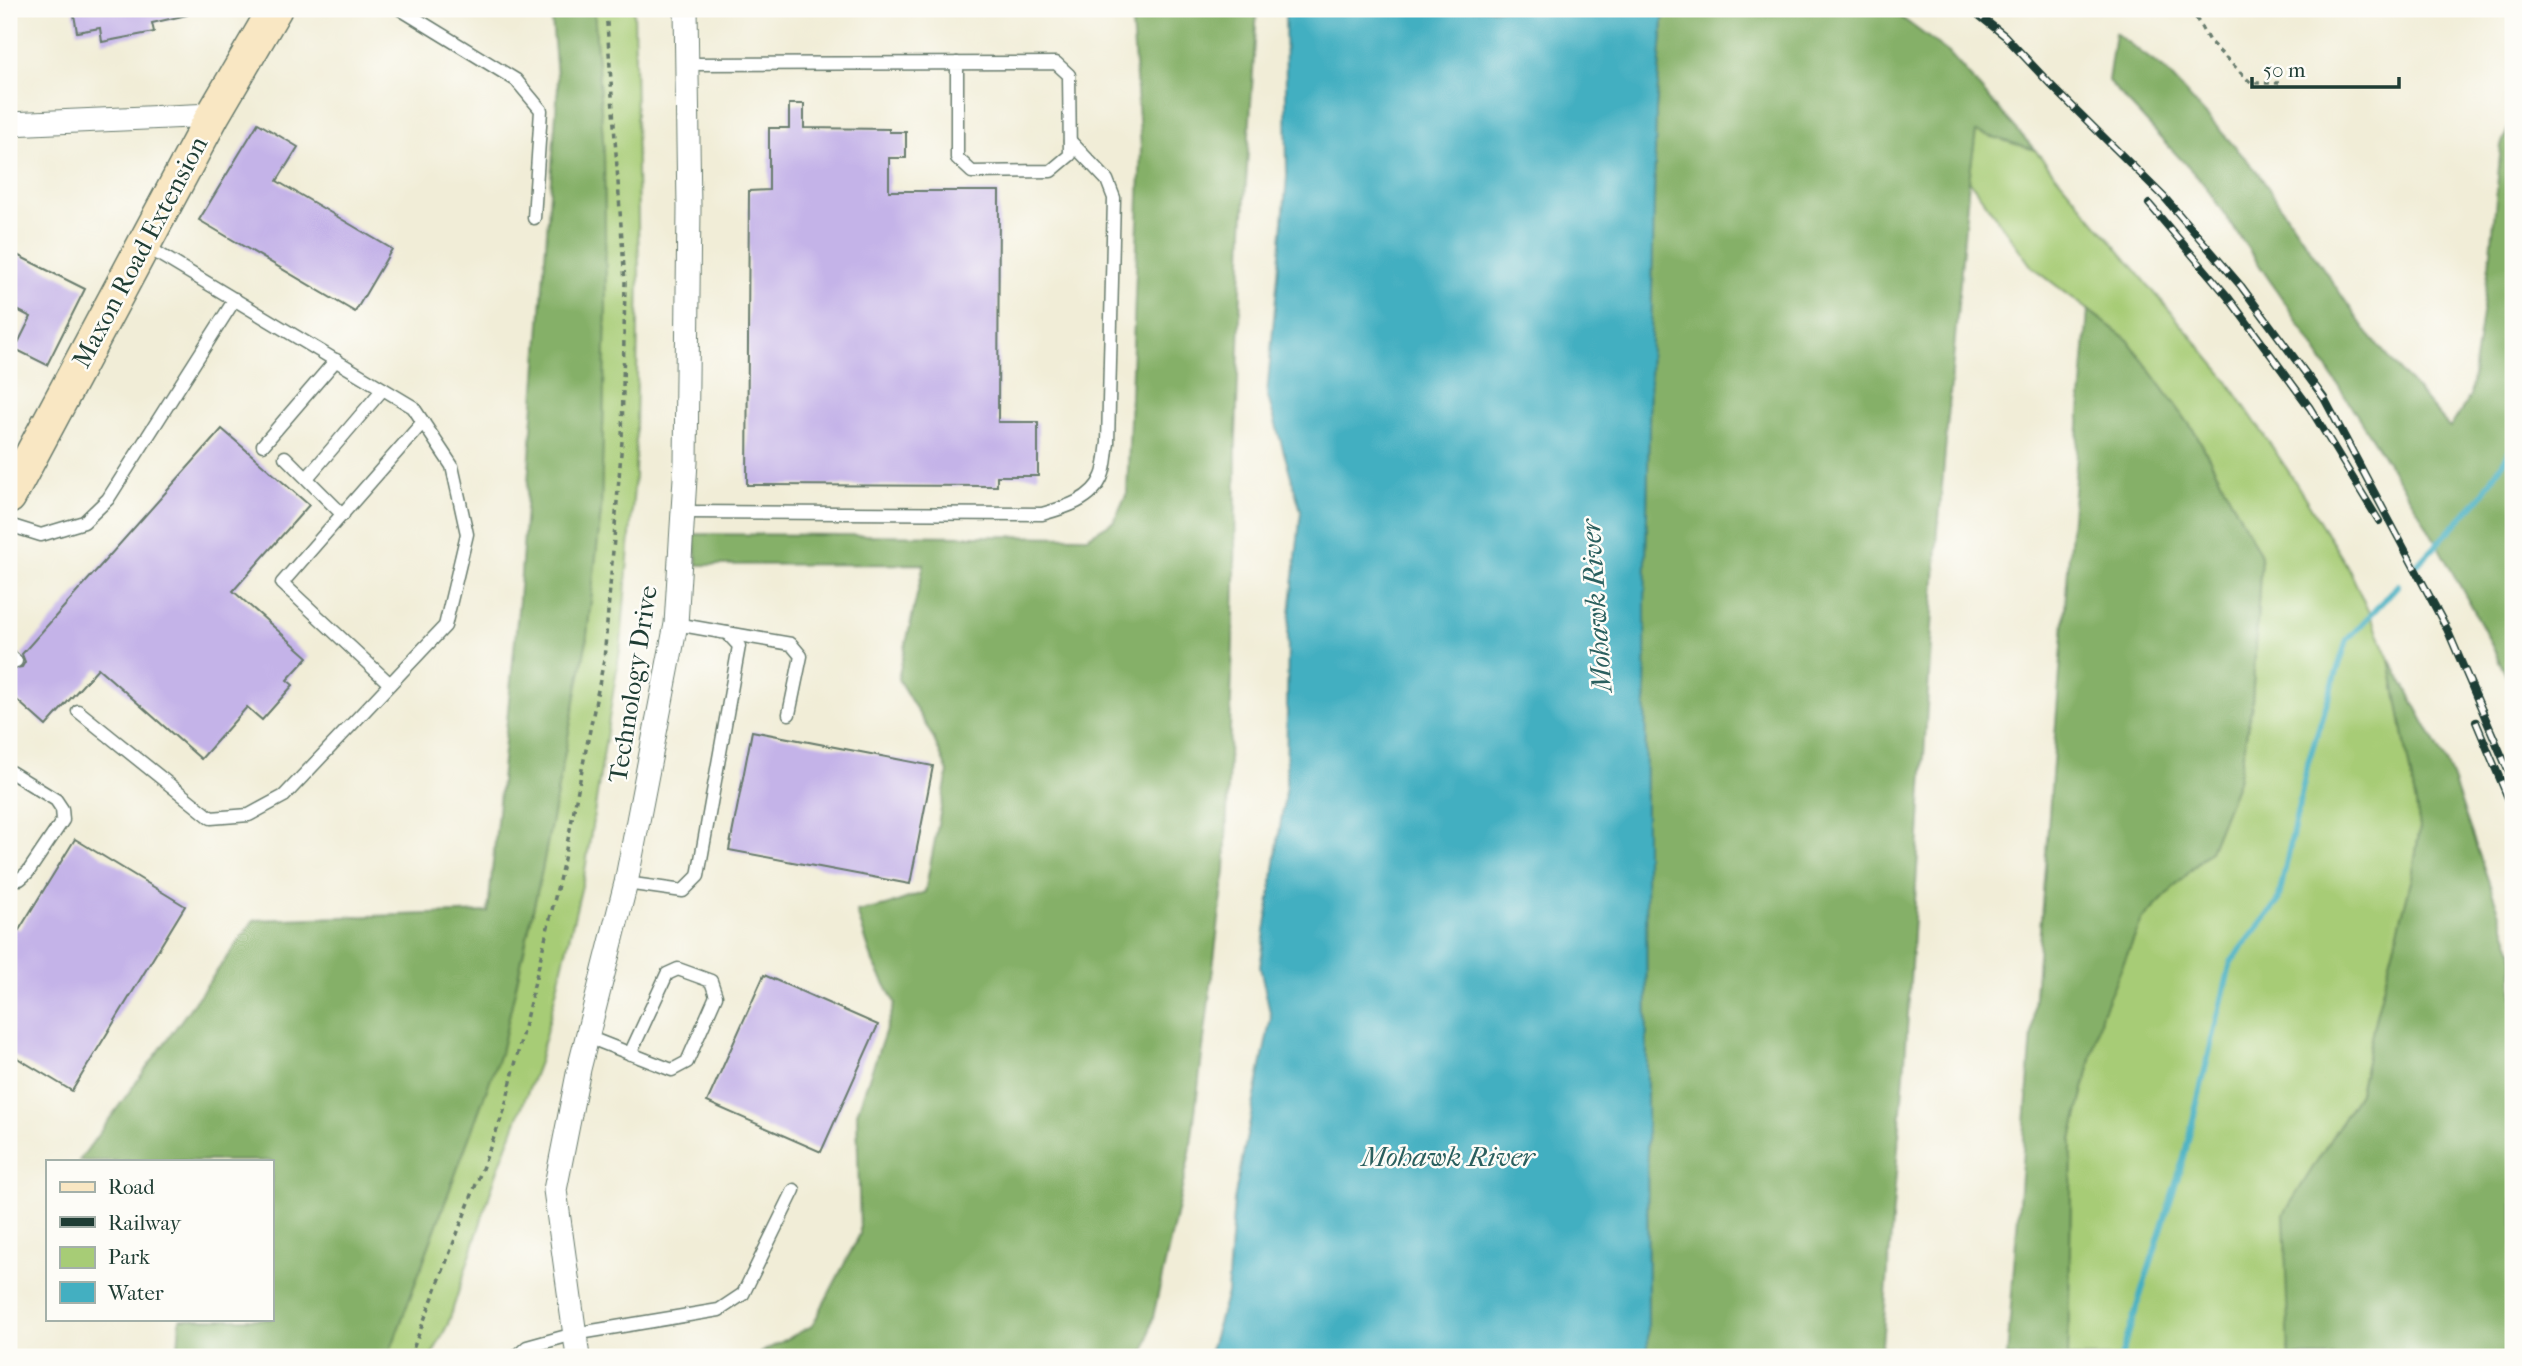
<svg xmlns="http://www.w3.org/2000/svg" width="2522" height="1366" font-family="'IM FELL French Canon',serif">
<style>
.green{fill:#a7cc76;stroke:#638455;stroke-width:2}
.forest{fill:#85b067;stroke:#52764e;stroke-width:2}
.water{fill:#43afc1;stroke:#31767a;stroke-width:2}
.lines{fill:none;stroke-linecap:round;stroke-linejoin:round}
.stream{stroke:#43afc1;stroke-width:6}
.building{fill:#c4b3e8}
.lane-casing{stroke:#687b6d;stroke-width:15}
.street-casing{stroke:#687b6d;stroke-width:25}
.secondary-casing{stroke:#687b6d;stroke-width:36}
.path{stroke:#687b6d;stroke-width:3.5;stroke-dasharray:5 5;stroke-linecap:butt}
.lane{stroke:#fff;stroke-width:12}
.street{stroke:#fff;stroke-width:23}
.secondary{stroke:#f9e7c3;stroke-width:33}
.rail-casing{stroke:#1f3d34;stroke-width:8}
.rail{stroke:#fdfcf7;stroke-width:5;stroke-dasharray:16;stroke-linecap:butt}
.labels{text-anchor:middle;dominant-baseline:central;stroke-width:5;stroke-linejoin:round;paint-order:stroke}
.street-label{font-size:26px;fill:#1f3d34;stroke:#fdfcf7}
.water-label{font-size:28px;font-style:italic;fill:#2a5f5e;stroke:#fdfcf7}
</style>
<rect width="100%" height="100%" fill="#fdfcf7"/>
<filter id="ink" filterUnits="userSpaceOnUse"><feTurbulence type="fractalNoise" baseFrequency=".0143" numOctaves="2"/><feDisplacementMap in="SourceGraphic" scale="14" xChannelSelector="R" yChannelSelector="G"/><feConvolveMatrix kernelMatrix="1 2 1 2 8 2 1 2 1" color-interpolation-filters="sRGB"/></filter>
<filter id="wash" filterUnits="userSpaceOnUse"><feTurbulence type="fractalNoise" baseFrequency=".00686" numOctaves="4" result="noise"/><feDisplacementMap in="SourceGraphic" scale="28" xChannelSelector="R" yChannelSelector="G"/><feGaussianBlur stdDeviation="1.57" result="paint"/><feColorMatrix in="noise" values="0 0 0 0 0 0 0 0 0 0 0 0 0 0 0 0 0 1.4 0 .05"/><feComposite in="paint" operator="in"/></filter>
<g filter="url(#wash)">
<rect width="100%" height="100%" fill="#f1edd7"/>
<g class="green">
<polygon points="594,9 634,9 639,276 635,475 621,643 584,877 539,1062 496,1175 448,1324 431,1357 388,1357 502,1048 542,870 586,644 601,512 606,306 604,155"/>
<polygon points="1976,131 2035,150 2222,373 2289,472 2349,569 2390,659 2420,827 2412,878 2377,1011 2359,1093 2324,1151 2288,1349 2289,1357 2068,1357 2072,1139 2102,1013 2142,920 2210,851 2238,781 2252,703 2261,556 2197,435 2128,340 2032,267 1969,180"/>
</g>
<g class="forest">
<polygon points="551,9 594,9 604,155 606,306 601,512 586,644 542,870 502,1048 388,1357 149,1357 178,1350 180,1319 271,1319 271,1161 79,1161 254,920 488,912 519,600 558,87"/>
<polygon points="1131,9 1257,9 1243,230 1236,437 1235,585 1225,871 1190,1153 1144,1357 758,1357 760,1353 812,1326 860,1234 857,1113 895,1003 873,962 857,912 886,906 925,892 948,772 933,737 898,679 924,564 697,565 694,534 1087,537 1114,521 1127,493 1141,148"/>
<polygon points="1664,9 1890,9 1949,53 2035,150 1976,132 1969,180 1938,531 1905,1062 1881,1357 1648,1357 1645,603 1656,110"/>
<polygon points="2115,33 2165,70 2256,170 2368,334 2450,428 2470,396 2491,252 2501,145 2513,118 2513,690 2484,629 2419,512 2288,307 2203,183 2108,81"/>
<polygon points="2088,310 2128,340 2197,435 2261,556 2252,703 2238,781 2210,851 2142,920 2102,1013 2072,1139 2068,1357 2007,1357"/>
<polygon points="2390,659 2448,766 2513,951 2513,1357 2289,1357 2284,1214 2359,1093 2377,1011 2412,878 2420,827"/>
</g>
<polygon class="water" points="1285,9 1664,9 1656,110 1645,603 1648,1357 1208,1357 1227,1293 1234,1200 1271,1017 1260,967 1286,786 1288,632 1301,511 1267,394 1287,177"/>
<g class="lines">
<g class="stream">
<polyline points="2417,565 2480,498 2513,447"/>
<polyline points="2121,1357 2184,1157 2231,962 2278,902 2308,762 2347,640 2398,585"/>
</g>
</g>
<g id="blocks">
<g class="building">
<polygon points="73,9 186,9 187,15 152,23 154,32 102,42 100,28 77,32"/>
<polygon points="789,104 804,104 804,128 889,129 889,132 906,132 906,158 889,158 889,191 999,191 998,422 1038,422 1038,476 997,476 997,486 747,485 749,191 769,190 769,128 789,128"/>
<polygon points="258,123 298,147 277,181 392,249 355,312 199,220"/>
<polygon points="9,251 85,289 47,365 15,349 31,317 9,306"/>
<polygon points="222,429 309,505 233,591 308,657 287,680 293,685 262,720 247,707 201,759 98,668 46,726 9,693 9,669 22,667 25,662 22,654"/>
<polygon points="752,731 933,766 910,884 729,850"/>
<polygon points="75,839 185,906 72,1091 9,1053 9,923 19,930"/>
<polygon points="764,975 878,1025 821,1152 707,1102"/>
</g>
</g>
</g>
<g filter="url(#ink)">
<use href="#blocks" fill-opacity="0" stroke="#687b6d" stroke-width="2"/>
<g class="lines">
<g class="lane-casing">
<g id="lane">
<polyline points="400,9 516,80 541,110 534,218"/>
<polyline points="687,64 1056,63 1069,75 1070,155 1051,171 972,172 957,158 957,63"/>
<polyline points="263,445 336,360"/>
<polyline points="285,457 343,515"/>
<polyline points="307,478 383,389"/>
<path d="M683 512 1042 514C1064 508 1093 500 1102 476 1106 467 1106 453 1108 443L1114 198 1107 180 1070 141"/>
<polyline points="9,525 41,535 84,522 108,499 235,299"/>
<polyline points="727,633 791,644 801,656 789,714"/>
<polyline points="9,655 16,661"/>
<polyline points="390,684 282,583 423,422"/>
<polyline points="78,711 211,818 249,815 284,796 445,626 467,534 452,466 413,407 144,245"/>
<polyline points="9,771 56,800 62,809 63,820 28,872 20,879 9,879"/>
<polyline points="626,883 683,891 698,876 739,646 727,633 676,624"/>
<polyline points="588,1037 672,1070 687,1062 716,996 711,981 678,969 667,974 630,1054"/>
<polyline points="516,1357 527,1347 574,1334 719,1310 743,1294 794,1190"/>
</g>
</g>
<g class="street-casing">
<g id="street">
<polyline points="9,124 213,115"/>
<polyline points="578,1357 555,1190 579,1069 626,883 676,624 686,462 689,208 686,9"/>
</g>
</g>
<g class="secondary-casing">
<polyline id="secondary" points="9,497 213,115 275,9"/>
</g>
<g class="path">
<polyline points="2191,9 2209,41 2251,83 2279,83"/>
<polyline points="410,1357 504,1111 563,864 604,660 622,441 625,283 606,9"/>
</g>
<use href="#lane" class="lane"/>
<use href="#street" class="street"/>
<use href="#secondary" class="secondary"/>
<g class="rail-casing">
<g id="rail">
<polyline points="1971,9 2005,36 2051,85 2164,197 2241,286 2324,398 2447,629 2513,782"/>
<polyline points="2149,204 2228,297 2310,408 2379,521"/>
<polyline points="2476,722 2513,810"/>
</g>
</g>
<use href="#rail" class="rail"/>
</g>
</g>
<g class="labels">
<g class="street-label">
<text transform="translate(140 252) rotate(-62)">Maxon Road Extension</text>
<text transform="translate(633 684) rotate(-81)">Technology Drive</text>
</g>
<g class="water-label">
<text transform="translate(1596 606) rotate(-94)">Mohawk River</text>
<text x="1448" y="1156">Mohawk River</text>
</g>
</g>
<rect width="2522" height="1366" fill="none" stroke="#fdfcf7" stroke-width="35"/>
<rect x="46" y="1160" width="228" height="161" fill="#fdfcf7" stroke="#a4b0a9" stroke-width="2"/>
<rect x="60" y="1182" width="35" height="10" fill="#f9e7c3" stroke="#a4b0a9" stroke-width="2"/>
<text x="108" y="1194" font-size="21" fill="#1f3d34">Road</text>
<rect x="60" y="1217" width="35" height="10" fill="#1f3d34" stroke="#a4b0a9" stroke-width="2"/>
<text x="108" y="1230" font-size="21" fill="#1f3d34">Railway</text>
<rect x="60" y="1247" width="35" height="21" fill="#a7cc76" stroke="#a4b0a9" stroke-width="2"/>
<text x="108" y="1264" font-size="21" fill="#1f3d34">Park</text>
<rect x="60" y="1282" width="35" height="21" fill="#43afc1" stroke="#a4b0a9" stroke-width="2"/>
<text x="108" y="1300" font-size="21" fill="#1f3d34">Water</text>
<path d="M2252 77v10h147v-10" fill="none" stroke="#1f3d34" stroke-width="3.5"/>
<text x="2263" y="77" font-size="21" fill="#1f3d34" stroke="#fdfcf7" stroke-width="5" paint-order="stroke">50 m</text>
</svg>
